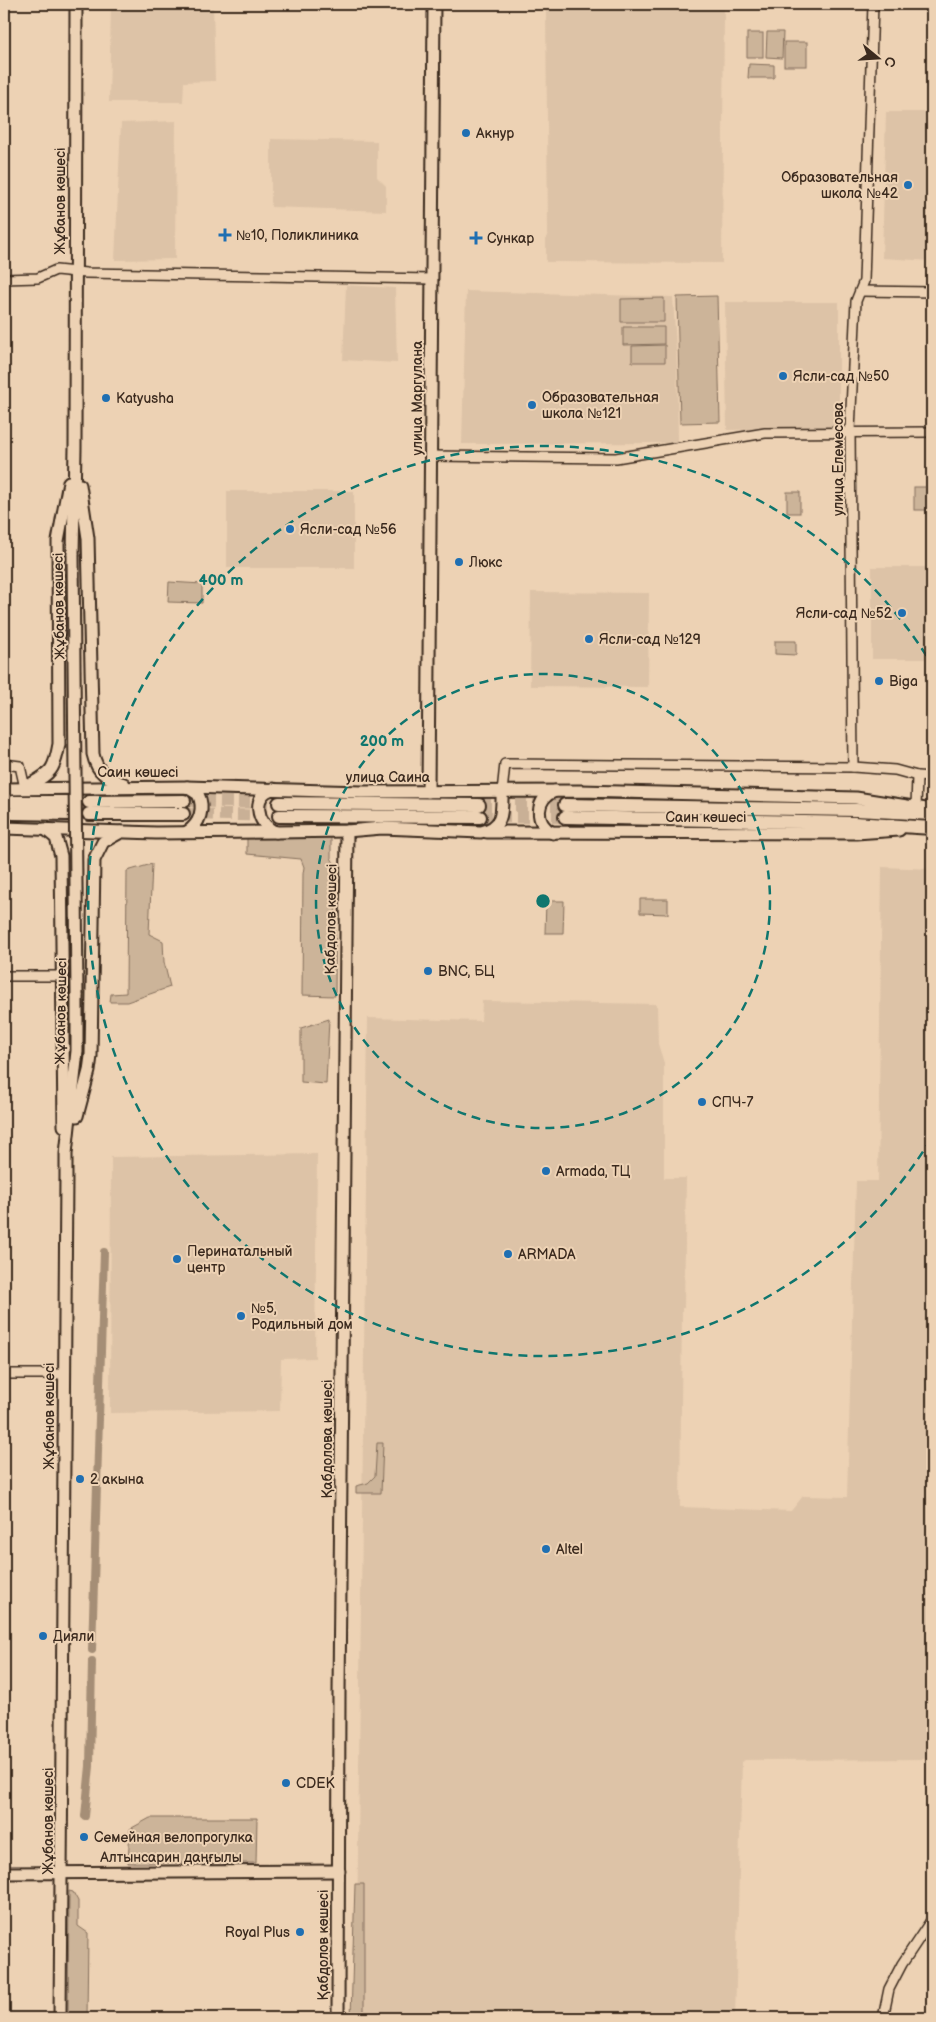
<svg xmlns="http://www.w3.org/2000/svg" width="936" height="2022" font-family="'Balsamiq Sans',sans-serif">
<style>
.built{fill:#ddc3a7}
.green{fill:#ccb499;stroke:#846f5c}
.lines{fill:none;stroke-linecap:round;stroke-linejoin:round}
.canal{stroke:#a58e76;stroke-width:8}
.primary-tunnel{stroke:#c9b096;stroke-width:12;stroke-dasharray:12 6;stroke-linecap:butt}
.street-casing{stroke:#3b2a1e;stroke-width:12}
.secondary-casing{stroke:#3b2a1e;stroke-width:15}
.primary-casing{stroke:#3b2a1e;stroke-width:16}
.street{stroke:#edd2b4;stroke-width:9}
.secondary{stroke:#edd2b4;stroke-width:11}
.primary{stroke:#edd2b4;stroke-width:12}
.secondary-bridge-casing{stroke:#3b2a1e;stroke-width:15;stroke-linecap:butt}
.secondary-bridge{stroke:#edd2b4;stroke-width:11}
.ring{fill:none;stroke:#0f766e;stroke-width:2.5;stroke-dasharray:9 6}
.poi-dot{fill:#1f6fb2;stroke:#edd2b4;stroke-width:2}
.labels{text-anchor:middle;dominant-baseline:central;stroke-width:4;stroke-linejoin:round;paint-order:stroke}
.poi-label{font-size:14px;fill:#3b2a1e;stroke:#edd2b4;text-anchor:start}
.street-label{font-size:14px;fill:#3b2a1e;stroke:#edd2b4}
.centre{fill:#0f766e;stroke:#edd2b4;stroke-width:2.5}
.ring-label{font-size:15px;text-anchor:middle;font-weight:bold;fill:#0f766e;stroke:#edd2b4;stroke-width:4;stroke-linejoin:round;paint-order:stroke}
</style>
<rect width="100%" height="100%" fill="#edd2b4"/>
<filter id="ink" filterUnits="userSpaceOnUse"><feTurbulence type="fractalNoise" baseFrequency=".02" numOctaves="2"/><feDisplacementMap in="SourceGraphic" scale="10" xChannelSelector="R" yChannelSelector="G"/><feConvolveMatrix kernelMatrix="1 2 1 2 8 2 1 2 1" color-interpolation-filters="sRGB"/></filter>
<g filter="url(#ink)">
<g class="built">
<polygon points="111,4 213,4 215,81 184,82 183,102 109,102"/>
<polygon points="546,8 724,9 722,263 546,262 546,238 548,233"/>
<polygon points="886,112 932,112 932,261 882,258"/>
<polygon points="176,121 175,259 115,260 121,123"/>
<polygon points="271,139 377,141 377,177 386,186 386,211 271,207"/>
<polygon points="346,285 395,288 397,363 343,360"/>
<polygon points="466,291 673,297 677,365 678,443 462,444"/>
<polygon points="725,302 839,302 839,428 727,430"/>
<rect x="227" y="491" width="127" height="77"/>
<polygon points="872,567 932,567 932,688 926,688 926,659 872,659"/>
<polygon points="531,592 649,593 648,687 530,686"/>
<polygon points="882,867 932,869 932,1759 745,1760 742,1762 735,2018 356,2018 368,1018 481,1021 482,1001 657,1004 658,1044 664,1063 664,1178 686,1178 684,1308 682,1308 680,1507 791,1511 803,1496 847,1497 856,1181 878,1181"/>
<polygon points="317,1154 315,1358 281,1359 280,1411 110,1413 111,1157"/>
</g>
<g class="green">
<polygon points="767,32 783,32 782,58 766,57"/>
<rect x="747" y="33" width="16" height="24"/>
<rect x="784" y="42" width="23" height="24"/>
<polygon points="749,64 774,65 774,78 748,78"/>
<polygon points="717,296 720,422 680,423 677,297"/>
<polygon points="664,298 664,322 621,322 621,299"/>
<polygon points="623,327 664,327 664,344 623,345"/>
<polygon points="665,345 665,362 632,362 632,346"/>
<rect x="914" y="487" width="14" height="23"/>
<rect x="787" y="492" width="13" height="21"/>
<polygon points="169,582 202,584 202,603 168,602"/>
<polygon points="775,641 796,641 796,655 775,654"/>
<polygon points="325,836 331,838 331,858 336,866 335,996 302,995 303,874 304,867 301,859 247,854 247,838"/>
<polygon points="152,864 149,934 163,941 164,962 170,987 127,1002 110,1002 111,994 126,993 127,871"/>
<polygon points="640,899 668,899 668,914 640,913"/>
<polygon points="546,901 564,901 563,933 545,933"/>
<polygon points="329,1019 326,1084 301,1082 301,1028"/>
<polygon points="377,1443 383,1443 381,1493 356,1493 356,1486 368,1483 375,1476"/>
<polygon points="150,1818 257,1818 256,1863 128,1863 130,1829"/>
<polygon points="355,1884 364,1884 364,2018 351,2018"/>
<polygon points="69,1891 73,1892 78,1901 78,1926 88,1933 87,2018 68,2018"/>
</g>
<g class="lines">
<g class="canal">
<polyline points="92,1650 104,1252"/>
<polyline points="85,1816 90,1766 92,1661"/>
</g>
<g class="primary-tunnel">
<polyline points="184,801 279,803"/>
<polyline points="479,805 565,805"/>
<polyline points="183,814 279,816"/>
<polyline points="480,817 565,817"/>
</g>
<g class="street-casing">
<g id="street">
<polyline points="4,279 38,278 56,270 86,273 432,279"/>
<polyline points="860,291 932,292"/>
<polyline points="432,456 616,458 765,433 932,432"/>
<polyline points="4,764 20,766 25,788"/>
<polyline points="853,767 850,431 856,301 864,281 873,4"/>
<polyline points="502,792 505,764 853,767 895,770 917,776 932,777"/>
<polyline points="916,808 917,776"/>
<polyline points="4,976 62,976"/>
<polyline points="4,1374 65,1374"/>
<polyline points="883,2018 889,1989 902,1964 932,1919"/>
</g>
</g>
<g class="secondary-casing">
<g id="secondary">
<path d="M80 485 88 538 93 754C97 773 107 778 124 784"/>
<polyline points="73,555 75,448 76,4"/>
<path d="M26 787C50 773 54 773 59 744L58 541 69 482"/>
<path d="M187 787 198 794C205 808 200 824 187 832"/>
<polyline points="4,789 187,787 362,792 581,791 856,798 926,809"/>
<path d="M273 789C252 793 255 825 276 832"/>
<polyline points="428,792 434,4"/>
<path d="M4 828 156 833 277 832 347 831 382 828 481 832C504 827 502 812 502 792"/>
<polyline points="45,829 56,838 61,856 64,1126"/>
<polyline points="487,832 856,833 899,830"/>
<path d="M553 833C534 824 535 798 555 791"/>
<polyline points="77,1116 89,1071 91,1056 94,860 103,842 121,832"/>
<polyline points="4,1873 339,1871"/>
<polyline points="60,2018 66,1175 66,1154 77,1051 77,995"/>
<polyline points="338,2018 339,1693 347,831"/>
</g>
</g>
<g class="primary-casing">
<g id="primary">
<polyline points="13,802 70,802"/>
<polyline points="89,802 184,801"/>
<polyline points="279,803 479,805"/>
<polyline points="565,805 856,810 932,814"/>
<polyline points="13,813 69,814"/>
<polyline points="89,814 183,814"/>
<polyline points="279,816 480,817"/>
<polyline points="565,817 854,823 932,828"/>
</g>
</g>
<use href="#street" class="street"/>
<use href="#secondary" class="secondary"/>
<use href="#primary" class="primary"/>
<g class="secondary-bridge-casing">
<polyline id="secondary-bridge" points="73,555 77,995"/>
</g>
<use href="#secondary-bridge" class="secondary-bridge"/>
</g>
</g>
<g class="ring">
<circle cx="543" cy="901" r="227"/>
<path d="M931 1139A455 455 0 1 1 931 663"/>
</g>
<g class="poi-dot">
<circle cx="466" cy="133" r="5"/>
<circle cx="908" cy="185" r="5"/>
<path d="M222.5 227.5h5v5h5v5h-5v5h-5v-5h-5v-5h5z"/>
<path d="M473.5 230.5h5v5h5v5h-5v5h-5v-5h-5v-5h5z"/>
<circle cx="783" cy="376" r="5"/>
<circle cx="106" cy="398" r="5"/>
<circle cx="532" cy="405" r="5"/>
<circle cx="290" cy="529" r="5"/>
<circle cx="459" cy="562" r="5"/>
<circle cx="902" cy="613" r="5"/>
<circle cx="589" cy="639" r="5"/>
<circle cx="879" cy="681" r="5"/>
<circle cx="428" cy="971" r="5"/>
<circle cx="702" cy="1102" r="5"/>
<circle cx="546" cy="1171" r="5"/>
<circle cx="508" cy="1254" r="5"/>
<circle cx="177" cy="1259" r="5"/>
<circle cx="241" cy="1316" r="5"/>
<circle cx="80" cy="1479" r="5"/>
<circle cx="546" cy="1549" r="5"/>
<circle cx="43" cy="1636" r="5"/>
<circle cx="286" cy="1783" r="5"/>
<circle cx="84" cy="1837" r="5"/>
<circle cx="300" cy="1932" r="5"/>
</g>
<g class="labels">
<g class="poi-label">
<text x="476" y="133">Акнур</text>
<text x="898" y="177" text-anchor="end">Образовательная<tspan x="898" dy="16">школа №42</tspan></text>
<text x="236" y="235">№10, Поликлиника</text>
<text x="487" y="238">Сункар</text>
<text x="793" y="376">Ясли-сад №50</text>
<text x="542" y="397">Образовательная<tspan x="542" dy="16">школа №121</tspan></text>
<text x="116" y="398">Katyusha</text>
<text x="300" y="529">Ясли-сад №56</text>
<text x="469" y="562">Люкс</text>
<text x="892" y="613" text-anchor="end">Ясли-сад №52</text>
<text x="599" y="639">Ясли-сад №129</text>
<text x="889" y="681">Biga</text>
<text x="438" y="971">BNC, БЦ</text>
<text x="712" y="1102">СПЧ-7</text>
<text x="556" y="1171">Armada, ТЦ</text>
<text x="187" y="1251">Перинатальный<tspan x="187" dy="16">центр</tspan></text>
<text x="518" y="1254">ARMADA</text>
<text x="251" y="1308">№5,<tspan x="251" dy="16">Родильный дом</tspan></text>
<text x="90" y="1479">2 акына</text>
<text x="556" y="1549">Altel</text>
<text x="53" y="1636">Дияли</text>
<text x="296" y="1783">CDEK</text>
<text x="94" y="1837">Семейная велопрогулка</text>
<text x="290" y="1932" text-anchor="end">Royal Plus</text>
</g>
<g class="street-label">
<text transform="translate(60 201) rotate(-90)">Жұбанов көшесі</text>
<text transform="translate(417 398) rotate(-90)">улица Маргулана</text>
<text transform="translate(838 459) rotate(-90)">улица Елемесова</text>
<text transform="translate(59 606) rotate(-91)">Жұбанов көшесі</text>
<text x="138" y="772">Саин көшесі</text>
<text x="388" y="777">улица Саина</text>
<text x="706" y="817">Саин көшесі</text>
<text transform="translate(331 919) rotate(-89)">Қабдолов көшесі</text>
<text transform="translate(61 1011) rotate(-89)">Жұбанов көшесі</text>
<text transform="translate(49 1416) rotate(-90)">Жұбанов көшесі</text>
<text transform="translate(327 1439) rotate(-90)">Қабдолова көшесі</text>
<text transform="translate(48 1821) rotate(-90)">Жұбанов көшесі</text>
<text x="171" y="1857">Алтынсарин даңғылы</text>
<text transform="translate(323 1945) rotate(-90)">Қабдолов көшесі</text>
</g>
</g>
<circle cx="543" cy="901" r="8" class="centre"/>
<g class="ring-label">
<text x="221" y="585">400 m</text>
<text x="382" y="746">200 m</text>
</g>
<rect width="936" height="2022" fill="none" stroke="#edd2b4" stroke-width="20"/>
<rect x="10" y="10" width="916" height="2002" fill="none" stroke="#3b2a1e" stroke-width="2" filter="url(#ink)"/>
<g transform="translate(878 58) rotate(108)" stroke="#edd2b4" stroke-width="4" paint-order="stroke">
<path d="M0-4L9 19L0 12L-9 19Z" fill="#3b2a1e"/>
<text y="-8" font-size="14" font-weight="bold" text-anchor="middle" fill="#3b2a1e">С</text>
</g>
</svg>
